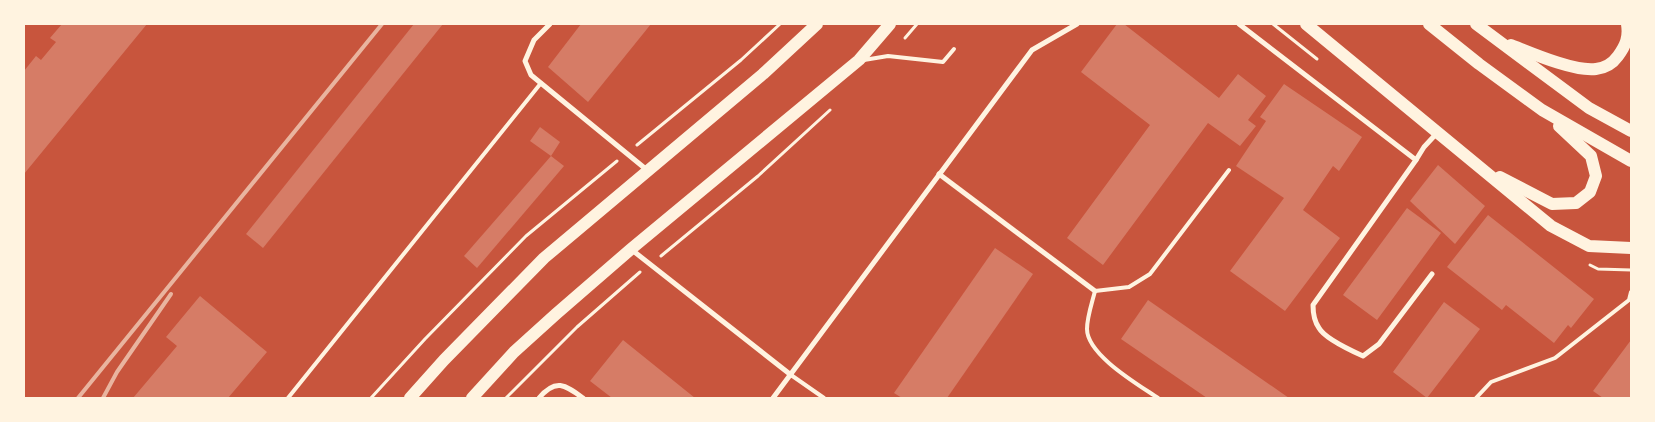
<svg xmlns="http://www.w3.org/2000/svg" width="1655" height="422" font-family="'Times New Roman',serif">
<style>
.building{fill:#d67c66}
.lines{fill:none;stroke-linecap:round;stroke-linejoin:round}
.path{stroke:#fff3e0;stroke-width:3}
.service{stroke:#fff3e0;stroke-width:4}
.minor{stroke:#fff3e0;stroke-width:5}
.primary{stroke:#fff3e0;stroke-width:12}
.rail{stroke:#e9b49f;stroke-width:4}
</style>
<rect width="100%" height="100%" fill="#c8553d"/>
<g class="building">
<polygon points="62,24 147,24 24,174 24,71 36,56 41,60 56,42 50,38"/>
<polygon points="414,24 443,24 263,248 246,234"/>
<polygon points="581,24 651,24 588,102 548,67"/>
<polygon points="1117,24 1124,24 1219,98 1238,74 1266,96 1248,120 1256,126 1240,146 1208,123 1103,265 1067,238 1150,125 1081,72"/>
<polygon points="1284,84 1362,137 1339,171 1333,166 1303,210 1340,238 1285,311 1230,271 1284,198 1236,166 1266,121 1260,117"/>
<polygon points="540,127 560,142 551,156 530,141"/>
<polygon points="551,156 564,166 477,268 464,256"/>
<polygon points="1438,165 1485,206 1455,244 1410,201"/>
<polygon points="1407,208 1441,233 1377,320 1343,295"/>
<polygon points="1488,215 1594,299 1571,328 1568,325 1554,343 1506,305 1502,310 1447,267"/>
<polygon points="995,248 1033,274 947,398 902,398 894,393"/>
<polygon points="200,296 267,352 228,398 133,398 177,346 166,337"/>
<polygon points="1148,300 1289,398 1207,398 1121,339"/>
<polygon points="1444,302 1480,329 1427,398 1393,372"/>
<polygon points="623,340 695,398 612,398 590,381"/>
<polygon points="1631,340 1631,398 1603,398 1593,391"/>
</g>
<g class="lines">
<g class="path">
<polyline points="1273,24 1317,59"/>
<polyline points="905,38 917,24"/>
<polyline points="637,145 741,60 780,24"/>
<polyline points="661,256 758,176 830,110"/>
<polyline points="1590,265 1598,269 1631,270"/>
<polyline points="371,398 425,339 526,236 617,161"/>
<polyline points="506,398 577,327 640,272"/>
</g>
<g class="service">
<polyline points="864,60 888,56 943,62 954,49"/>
<polyline points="791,375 824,398"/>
<polyline points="288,398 541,83"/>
<path d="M1158 398C1139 385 1087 355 1087 329 1087 317 1092 303 1095 291L1129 287 1150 274 1229 170"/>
<polyline points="1476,398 1491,382 1555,358 1629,300 1631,292"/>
</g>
<g class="minor">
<polyline points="550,24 534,40 525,61 531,75 647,170"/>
<path d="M1239 24 1416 160 1313 305C1313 314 1314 321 1319 328 1325 339 1352 351 1363 356L1379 344 1432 274"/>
<polyline points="1416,160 1424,147 1437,133"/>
<polyline points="939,174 1095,291"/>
<polyline points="632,250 791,375"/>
<path d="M539 398C556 378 565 385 583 398"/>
<polyline points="773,398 1032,50 1077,24"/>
</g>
<g class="primary">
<polyline points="1306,24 1551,226 1589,246 1631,248"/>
<polyline points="1429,24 1479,64 1542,110 1631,161"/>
<polyline points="1476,24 1589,108 1631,131"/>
<path d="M1511 45C1531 53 1575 72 1596 69 1605 68 1613 63 1618 56 1626 45 1629 37 1627 24"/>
<polyline points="1500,177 1552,204 1576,203 1590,192 1596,176 1591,156 1559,126"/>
<polyline points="410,398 444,360 544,258 763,74 817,24"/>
<polyline points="472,398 514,352 556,314 631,249 859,60 890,24"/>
</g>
<g class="rail">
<polyline points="78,398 382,24"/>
<polyline points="103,398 117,372 171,294"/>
</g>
</g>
<rect width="1655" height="422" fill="none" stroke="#fff3e0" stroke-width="50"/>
</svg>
